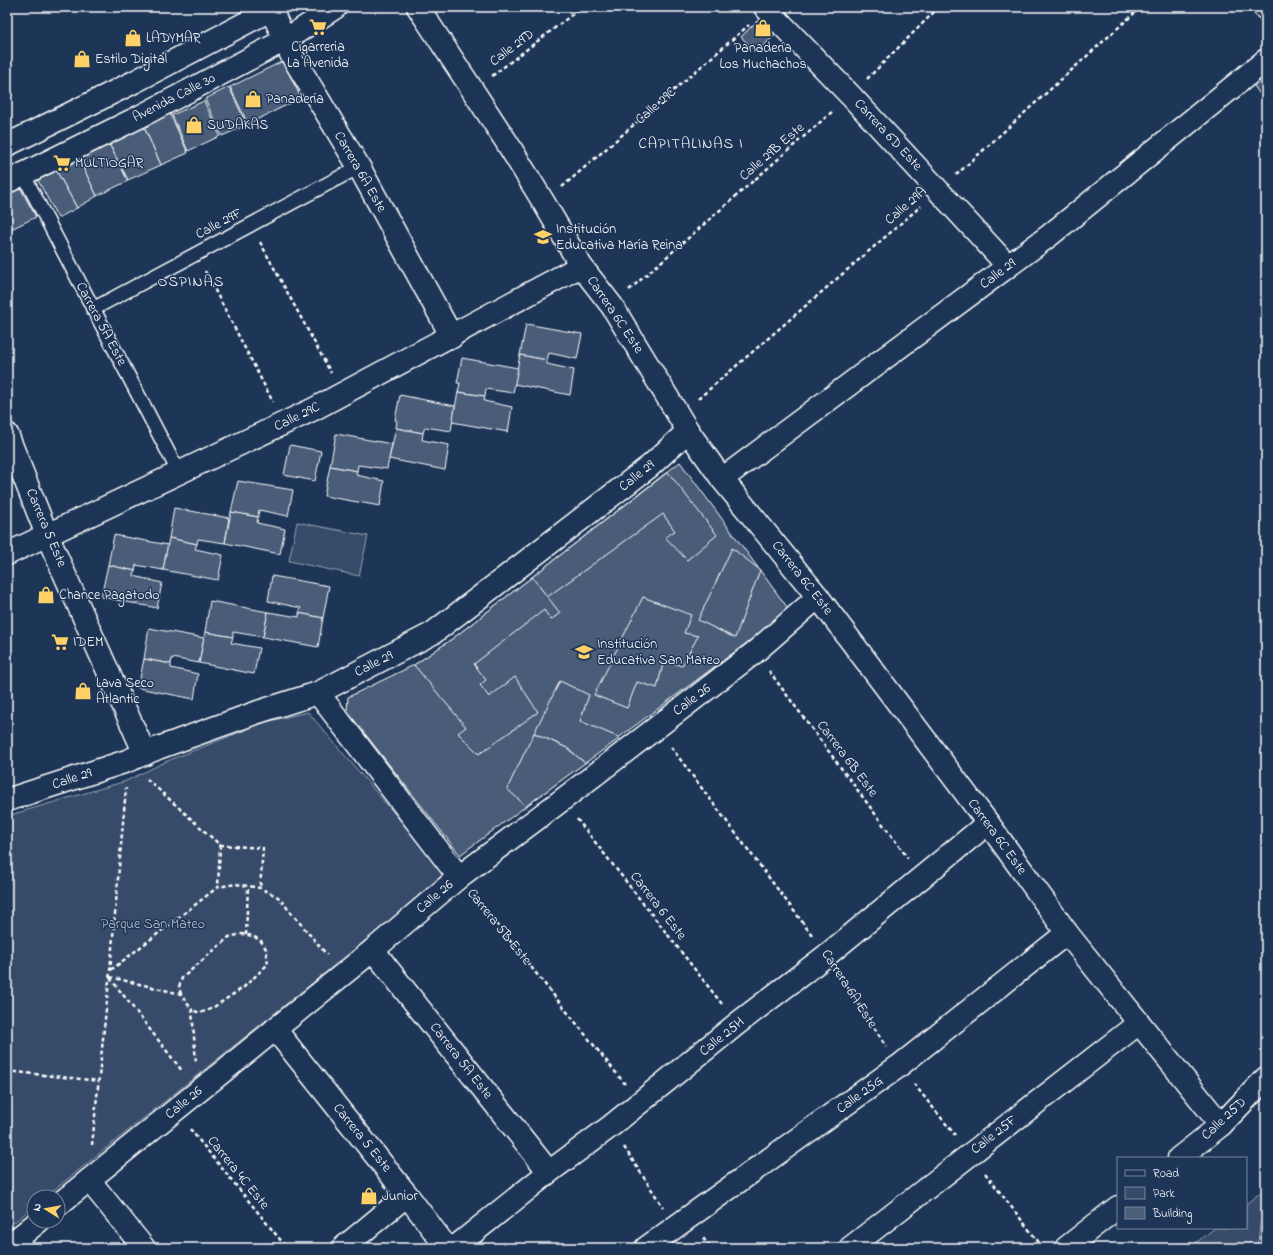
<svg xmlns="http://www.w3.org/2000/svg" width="1273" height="1255" font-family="'Indie Flower',sans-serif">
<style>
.green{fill:#364b69;stroke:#9aa5b4}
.building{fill:#4a5d79;stroke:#fff}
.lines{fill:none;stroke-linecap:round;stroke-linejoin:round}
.service-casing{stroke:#fff;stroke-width:16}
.minor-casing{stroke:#fff;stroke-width:25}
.secondary-casing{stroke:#fff;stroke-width:25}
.primary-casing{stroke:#fff;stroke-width:25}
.path{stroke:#fff;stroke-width:2.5;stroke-dasharray:4 3;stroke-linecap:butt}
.service{stroke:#1d3557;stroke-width:13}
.minor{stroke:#1d3557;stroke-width:22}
.secondary{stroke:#1d3557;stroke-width:22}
.primary{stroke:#1d3557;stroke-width:22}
.labels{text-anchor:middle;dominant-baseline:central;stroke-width:3;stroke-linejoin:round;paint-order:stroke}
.poi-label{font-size:14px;fill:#fff;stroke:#1d3557;text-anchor:start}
.street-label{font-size:14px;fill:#fff;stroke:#1d3557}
.park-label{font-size:14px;fill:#b9c0ca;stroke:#1d3557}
.neighbourhood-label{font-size:15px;letter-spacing:1px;fill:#fff;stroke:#1d3557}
</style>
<rect width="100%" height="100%" fill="#1d3557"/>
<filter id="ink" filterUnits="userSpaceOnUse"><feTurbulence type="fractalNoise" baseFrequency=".025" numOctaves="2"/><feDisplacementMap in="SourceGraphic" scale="8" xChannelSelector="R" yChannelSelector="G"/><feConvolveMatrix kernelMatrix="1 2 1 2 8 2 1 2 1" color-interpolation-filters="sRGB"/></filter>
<g filter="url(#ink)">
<g class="green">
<polygon points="297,522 368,536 359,576 289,561"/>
<polygon points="308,712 445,873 336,966 335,965 45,1197 34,1197 34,1206 12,1224 7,1218 7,816 126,781 167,761 266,722"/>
<polygon points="1265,1189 1257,1248 1189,1248 1215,1228 1246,1228 1246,1204"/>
</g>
<g class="building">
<polygon points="763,15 779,32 756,52 741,37"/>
<polygon points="283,61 301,98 248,124 230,87"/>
<polygon points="1266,72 1266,98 1264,100 1252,83"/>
<polygon points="229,87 247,125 222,136 205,99"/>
<polygon points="204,101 220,136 188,151 172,115"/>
<polygon points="166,105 188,153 161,165 140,118"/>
<polygon points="140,118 161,165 128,180 105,136"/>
<polygon points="105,136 128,181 97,196 75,151"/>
<polygon points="75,151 97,196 77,208 51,161"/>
<polygon points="51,161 77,208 58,218 33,171"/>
<polygon points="16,180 36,217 7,231 7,184"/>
<polygon points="526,324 582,334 577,359 549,353 547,360 520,355"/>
<polygon points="520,355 547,360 547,364 574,370 570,395 514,384"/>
<polygon points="462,358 518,368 513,393 486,389 485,396 458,392 460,383 457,383"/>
<polygon points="458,392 485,396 484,401 512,407 508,432 452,422"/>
<polygon points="400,395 455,406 451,431 425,427 423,433 396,428 397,421 395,420"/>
<polygon points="396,428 423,433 422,440 449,445 445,470 389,459"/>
<polygon points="336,434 392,444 387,469 358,465 357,471 330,466"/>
<polygon points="290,445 321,451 315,481 284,475"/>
<polygon points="680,462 790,611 460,855 347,711 348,697 414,665 452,639"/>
<polygon points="330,466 357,471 356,475 384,481 380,506 324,496"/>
<polygon points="668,472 717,535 687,560 665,537 675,531 663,514 547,597 532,577"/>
<polygon points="238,481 293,490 288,516 259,510 258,517 231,512"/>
<polygon points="174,508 229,518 225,543 198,539 197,544 169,538"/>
<polygon points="231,512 258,517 257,523 285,529 280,554 225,543"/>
<polygon points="114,535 168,545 163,570 136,565 135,571 108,565"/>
<polygon points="169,538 197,544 195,549 223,555 218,580 163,570"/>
<polygon points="732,548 760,570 735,638 698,620"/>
<polygon points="108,565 135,571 134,576 162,583 157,608 101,597"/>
<polygon points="272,576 329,586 323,618 299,613 301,608 268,601"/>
<polygon points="532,577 560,613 551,620 544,610 474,664 486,680 480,685 489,697 515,677 538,712 479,754 458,733 466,727 414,665 452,639"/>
<polygon points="643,597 691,615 684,633 698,636 682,666 664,660 657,688 637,682 627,708 594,695"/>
<polygon points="210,601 268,612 263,637 233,632 233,637 205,632"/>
<polygon points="268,612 299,617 299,613 323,618 318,647 263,637"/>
<polygon points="149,628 204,638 199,663 172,658 171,664 144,659"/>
<polygon points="205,632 233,637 231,643 259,648 254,674 199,663"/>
<polygon points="144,659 171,664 171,668 198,674 194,699 138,688"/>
<polygon points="560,681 589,695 580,721 620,738 585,763 567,748 534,733"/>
<polygon points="534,733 567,748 585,763 526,806 507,789"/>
</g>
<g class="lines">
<g class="service-casing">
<g id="service">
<polyline points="23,174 179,473"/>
<polyline points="93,309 359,167"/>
</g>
</g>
<g class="minor-casing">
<g id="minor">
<polyline points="270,7 291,54 359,167 452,337"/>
<polyline points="418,7 506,141 544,203 581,266 612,306 688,431 722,479 818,597 988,823 1067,933 1221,1125"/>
<polyline points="765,7 851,96 1008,266"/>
<polyline points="1264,7 1266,9"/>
<polyline points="7,434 47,535 145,754"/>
<polyline points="722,479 1050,235 1266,60"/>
<polyline points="7,554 314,409 581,266"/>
<polyline points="318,693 459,877"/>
<polyline points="7,800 127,761 158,748 258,712 318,693 433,633 650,466 688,431"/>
<polyline points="373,950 549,1172"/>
<polyline points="275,1029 407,1195 447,1248"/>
<polyline points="89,1180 144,1248"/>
<polyline points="58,1205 373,950 459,877 562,800 755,652 818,597"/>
<polyline points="7,1242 17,1239 39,1221"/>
<polyline points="343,1248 407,1195"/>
<polyline points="454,1248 549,1172 611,1126 738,1023 827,955 988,823"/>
<polyline points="646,1248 899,1066 1067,933"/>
<polyline points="850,1248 1139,1023"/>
</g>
</g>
<g class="secondary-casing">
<g id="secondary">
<polyline points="1179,1158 1221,1125 1266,1078"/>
<polyline points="1066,1248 1118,1207"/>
</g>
</g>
<g class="primary-casing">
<g id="primary">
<polyline points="7,145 134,82 276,7"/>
<polyline points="7,182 139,117 285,40 336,7"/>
</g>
</g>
<g class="path">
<polyline points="492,76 582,7"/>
<polyline points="867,79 939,7"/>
<polyline points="956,175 1141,7"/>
<polyline points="562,187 749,25"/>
<polyline points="260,242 331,373"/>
<polyline points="205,271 273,402"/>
<polyline points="629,290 833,111"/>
<polyline points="698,399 921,206"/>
<polyline points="769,671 908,858"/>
<polyline points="671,747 812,935"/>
<polyline points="147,779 220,845 218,887"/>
<polyline points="577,819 722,1004"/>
<polyline points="220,845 263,848 260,888"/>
<polyline points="474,896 625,1084"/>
<polyline points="246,935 248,886"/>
<polyline points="111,970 218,887 236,884 260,888 278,897 327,955"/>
<polyline points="840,975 886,1046"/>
<polyline points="110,977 181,994 192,1010 196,1063"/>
<polyline points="110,978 183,1072"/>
<polyline points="181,994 179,987 182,978 229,937 242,934 253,936 261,941 266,949 268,964 244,987 211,1009 200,1013 192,1010"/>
<polyline points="7,1071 99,1081"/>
<polyline points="914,1084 955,1135"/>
<polyline points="190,1129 287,1248"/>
<polyline points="92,1145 110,971 126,788"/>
<polyline points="624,1147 663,1207"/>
<polyline points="985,1173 1041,1245"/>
<polyline points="703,1238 711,1248"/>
</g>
<use href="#service" class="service"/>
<use href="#minor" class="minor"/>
<use href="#secondary" class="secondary"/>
<use href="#primary" class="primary"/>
</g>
</g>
<defs>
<g id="supermarket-bare" transform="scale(1.38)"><path d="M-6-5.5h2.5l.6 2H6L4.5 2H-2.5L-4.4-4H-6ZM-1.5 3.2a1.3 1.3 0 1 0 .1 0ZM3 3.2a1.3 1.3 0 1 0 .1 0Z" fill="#ffd166" stroke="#1d3557" stroke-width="2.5" paint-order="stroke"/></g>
<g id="shop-bare" transform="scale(1.38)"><path d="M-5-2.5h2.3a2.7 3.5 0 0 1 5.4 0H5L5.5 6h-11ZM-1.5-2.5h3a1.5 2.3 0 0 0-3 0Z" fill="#ffd166" stroke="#1d3557" stroke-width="2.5" paint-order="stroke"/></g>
<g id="university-bare" transform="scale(1.38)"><path d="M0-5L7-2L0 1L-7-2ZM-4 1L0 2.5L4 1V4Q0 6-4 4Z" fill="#ffd166" stroke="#1d3557" stroke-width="2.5" paint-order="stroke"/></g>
<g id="school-bare" transform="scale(1.38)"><path d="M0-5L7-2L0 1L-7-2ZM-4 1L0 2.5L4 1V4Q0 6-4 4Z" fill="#ffd166" stroke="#1d3557" stroke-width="2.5" paint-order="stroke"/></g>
</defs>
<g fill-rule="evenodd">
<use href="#supermarket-bare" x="318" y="27"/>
<use href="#shop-bare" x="763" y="28"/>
<use href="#shop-bare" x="133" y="38"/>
<use href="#shop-bare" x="82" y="59"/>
<use href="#shop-bare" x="253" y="99"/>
<use href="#shop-bare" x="194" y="125"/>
<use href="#supermarket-bare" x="62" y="163"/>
<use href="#university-bare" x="543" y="237"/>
<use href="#shop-bare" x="46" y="595"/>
<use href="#supermarket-bare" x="60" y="642"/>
<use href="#school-bare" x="584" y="652"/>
<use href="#shop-bare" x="83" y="691"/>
<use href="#shop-bare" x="369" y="1196"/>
</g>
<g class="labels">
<g class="poi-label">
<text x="146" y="38">LADYMAR</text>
<text x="318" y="47" text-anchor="middle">Cigarreria<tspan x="318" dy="16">La Avenida</tspan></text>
<text x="763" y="48" text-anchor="middle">Panadería<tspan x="763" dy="16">Los Muchachos</tspan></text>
<text x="95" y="59">Estilo Digital</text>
<text x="266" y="99">Panadería</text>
<text x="207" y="125">SUDAKAS</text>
<text x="75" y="163">MULTIOGAR</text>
<text x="556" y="229">Institución<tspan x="556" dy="16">Educativa María Reina</tspan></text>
<text x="59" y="595">Chance Pagatodo</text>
<text x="73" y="642">IDEM</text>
<text x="597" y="644">Institución<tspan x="597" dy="16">Educativa San Mateo</tspan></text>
<text x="96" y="683">Lava Seco<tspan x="96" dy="16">Atlantic</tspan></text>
<text x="382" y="1196">Junior</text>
</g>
<g class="street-label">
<text transform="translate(512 48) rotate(-37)">Calle 29D</text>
<text transform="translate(174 98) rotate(-27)">Avenida Calle 30</text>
<text transform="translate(656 106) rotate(-41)">Calle 29C</text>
<text transform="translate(888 135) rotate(47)">Carrera 6D Este</text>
<text transform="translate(772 152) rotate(-41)">Calle 29B Este</text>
<text transform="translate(360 172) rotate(60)">Carrera 6A Este</text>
<text transform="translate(906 206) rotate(-41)">Calle 29A</text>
<text transform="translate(219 224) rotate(-28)">Calle 29F</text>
<text transform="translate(998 274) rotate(-37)">Calle 29</text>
<text transform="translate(615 315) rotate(56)">Carrera 6C Este</text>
<text transform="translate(101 324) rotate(62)">Carrera 5A Este</text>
<text transform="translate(297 417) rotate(-26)">Calle 29C</text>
<text transform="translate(637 476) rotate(-39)">Calle 29</text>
<text transform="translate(46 528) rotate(67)">Carrera 5 Este</text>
<text transform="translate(802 578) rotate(52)">Carrera 6C Este</text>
<text transform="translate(374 664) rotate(-27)">Calle 29</text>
<text transform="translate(692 700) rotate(-37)">Calle 26</text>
<text transform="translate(847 759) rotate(53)">Carrera 6B Este</text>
<text transform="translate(72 779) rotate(-18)">Calle 29</text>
<text transform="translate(997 837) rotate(54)">Carrera 6C Este</text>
<text transform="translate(435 897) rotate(-40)">Calle 26</text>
<text transform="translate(658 906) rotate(52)">Carrera 6 Este</text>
<text transform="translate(499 927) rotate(51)">Carrera 5B Este</text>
<text transform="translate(849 989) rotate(57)">Carrera 6A Este</text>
<text transform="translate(722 1037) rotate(-39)">Calle 25H</text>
<text transform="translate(461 1061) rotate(52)">Carrera 5A Este</text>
<text transform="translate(860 1095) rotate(-36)">Calle 25G</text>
<text transform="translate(184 1103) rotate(-39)">Calle 26</text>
<text transform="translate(1224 1119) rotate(-43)">Calle 25D</text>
<text transform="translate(994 1135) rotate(-38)">Calle 25F</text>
<text transform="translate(362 1138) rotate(51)">Carrera 5 Este</text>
<text transform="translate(238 1173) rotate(51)">Carrera 4C Este</text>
</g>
<g class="park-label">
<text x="153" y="924">Parque San Mateo</text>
</g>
<g class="neighbourhood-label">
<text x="691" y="144">CAPITALINAS I</text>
<text x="191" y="282">OSPINAS</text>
</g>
</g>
<rect width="1273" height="1255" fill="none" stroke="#1d3557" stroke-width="24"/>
<rect x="12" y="12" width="1249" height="1231" fill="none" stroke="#fff" stroke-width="1.5" filter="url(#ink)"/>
<rect x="1117" y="1157" width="130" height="72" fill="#1d3557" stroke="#77869a"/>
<rect x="1125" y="1170" width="20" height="6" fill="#1d3557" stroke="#77869a"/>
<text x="1153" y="1177" font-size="12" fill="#ffffff">Road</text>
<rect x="1125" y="1187" width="20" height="12" fill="#364b69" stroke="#77869a"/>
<text x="1153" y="1197" font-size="12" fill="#ffffff">Park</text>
<rect x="1125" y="1207" width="20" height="12" fill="#4a5d79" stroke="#77869a"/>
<text x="1153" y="1217" font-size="12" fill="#ffffff">Building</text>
<g transform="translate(46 1209) rotate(281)"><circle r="19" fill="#1d3557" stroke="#77869a"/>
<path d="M0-3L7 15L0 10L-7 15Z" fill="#ffd166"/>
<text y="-6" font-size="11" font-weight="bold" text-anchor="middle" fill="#ffffff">N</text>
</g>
</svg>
